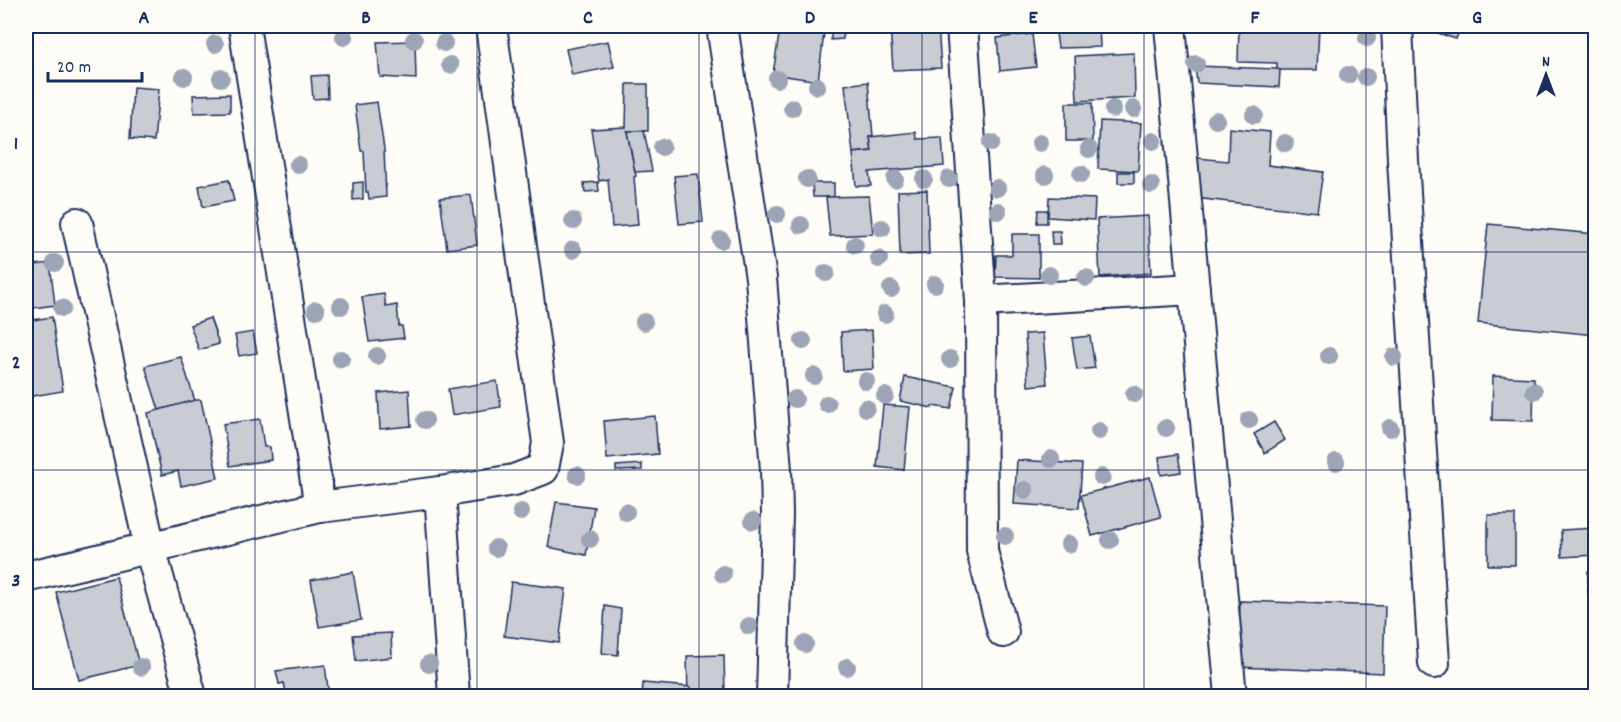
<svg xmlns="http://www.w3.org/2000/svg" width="1621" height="722" font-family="Dekko,sans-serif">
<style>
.building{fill:#c9ccd3;stroke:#1b2f5e;stroke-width:1.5}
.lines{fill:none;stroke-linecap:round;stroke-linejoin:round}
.street-casing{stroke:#1b2f5e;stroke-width:34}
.street{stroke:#fdfcf7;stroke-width:30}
.tree{fill:#9ca4b5}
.grid{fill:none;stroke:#1b2f5e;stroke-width:1.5;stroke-opacity:0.55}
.neatline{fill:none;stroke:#1b2f5e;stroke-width:2}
.grid-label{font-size:20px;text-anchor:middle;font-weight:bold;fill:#1b2f5e}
</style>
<rect width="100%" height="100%" fill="#fdfcf7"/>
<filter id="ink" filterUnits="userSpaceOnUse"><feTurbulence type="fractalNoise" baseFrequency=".0167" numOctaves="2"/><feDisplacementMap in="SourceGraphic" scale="12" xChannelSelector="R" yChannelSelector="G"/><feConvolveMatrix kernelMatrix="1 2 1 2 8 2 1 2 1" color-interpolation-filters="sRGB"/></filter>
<g filter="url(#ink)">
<g class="building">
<polygon points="890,26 938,26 941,68 893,70"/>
<polygon points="989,26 1034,26 1034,27 990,30"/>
<polygon points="1055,26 1099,26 1100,47 1058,48"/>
<polygon points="1239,26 1319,26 1317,70 1277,70 1277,63 1238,62"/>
<polygon points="1417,26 1461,26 1456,39"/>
<polygon points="780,28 824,33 818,81 773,74"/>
<polygon points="842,28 843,39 831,40 831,29"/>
<polygon points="1032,34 1036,67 1000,71 997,38"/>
<polygon points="415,41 416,79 380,77 377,42"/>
<polygon points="608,41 614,67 572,75 566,49"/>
<polygon points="1134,53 1135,98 1077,101 1075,56"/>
<polygon points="1195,66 1277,69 1280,70 1279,87 1197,83"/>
<polygon points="327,75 328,98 313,99 311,76"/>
<polygon points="868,82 873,136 870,137 872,151 853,153 845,85"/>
<polygon points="627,84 648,84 648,131 627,131 636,176 634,177 638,225 612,227 608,179 599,181 591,129 626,127"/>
<polygon points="133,87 159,89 154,141 130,139"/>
<polygon points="230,94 230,112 194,113 193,95"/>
<polygon points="377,102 384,149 386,197 369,199 368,192 366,192 364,151 361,151 355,105"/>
<polygon points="1066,103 1092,103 1093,141 1066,141"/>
<polygon points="1100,121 1141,123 1138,171 1098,169"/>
<polygon points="1229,128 1270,132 1268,165 1323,172 1317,212 1195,198 1198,158 1228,161"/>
<polygon points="627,131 644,131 652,171 635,172"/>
<polygon points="916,132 917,139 942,138 944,166 869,172 871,186 856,186 853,153 872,151 870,137"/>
<rect x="1118" y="172" width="16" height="11"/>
<polygon points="698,174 703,222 679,224 674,176"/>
<polygon points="229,180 234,201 203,207 199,186"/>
<polygon points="363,182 363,199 353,200 353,183"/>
<polygon points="598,182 599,191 585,192 584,183"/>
<polygon points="812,183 834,183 834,197 813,197"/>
<polygon points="927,190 929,254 900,255 898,191"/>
<polygon points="471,195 477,245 447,249 440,198"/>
<polygon points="869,196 873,234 830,236 826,197"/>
<polygon points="1049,197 1095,199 1094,220 1048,217"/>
<polygon points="1038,210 1047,210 1047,223 1037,223"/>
<polygon points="1148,216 1151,273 1100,277 1097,219"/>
<polygon points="1488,224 1596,234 1595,335 1478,323"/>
<polygon points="1051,231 1060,231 1061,244 1052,244"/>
<polygon points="1012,234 1039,234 1039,278 995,277 996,255 1012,255"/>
<polygon points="50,263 55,305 26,309 26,266"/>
<polygon points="384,294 386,307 397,305 399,326 402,326 404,338 369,342 362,297"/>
<polygon points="52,317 63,391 26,397 26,321"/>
<polygon points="210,318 219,344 199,350 190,325"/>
<polygon points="872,330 874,369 843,371 841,332"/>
<polygon points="253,332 257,353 239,356 235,335"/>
<polygon points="1043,333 1047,384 1028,386 1025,334"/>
<polygon points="1090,336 1095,368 1077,370 1072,338"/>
<polygon points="181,357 195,401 159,410 145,366"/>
<polygon points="1493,376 1534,378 1533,421 1492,420"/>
<polygon points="905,377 956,387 951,409 932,406 932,408 900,401"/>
<polygon points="497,381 501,407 452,415 448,389"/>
<polygon points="409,390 411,426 380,429 378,393"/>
<polygon points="195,400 201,400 218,478 181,486 178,471 162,475 148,413"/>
<polygon points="883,405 910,407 904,470 877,467"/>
<polygon points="655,416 658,454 607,459 604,421"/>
<polygon points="260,419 264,447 270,447 271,460 230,466 223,424"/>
<polygon points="1274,422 1285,440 1265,453 1254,434"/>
<polygon points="1178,454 1181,472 1161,475 1159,457"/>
<polygon points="1017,460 1082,464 1079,508 1014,504"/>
<polygon points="642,464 642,470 616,471 616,466"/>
<polygon points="1150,477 1161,517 1092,536 1081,495"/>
<polygon points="556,502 594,507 586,555 548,547"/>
<rect x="1488" y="515" width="27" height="50"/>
<polygon points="1596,528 1596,555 1562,557 1561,530"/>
<rect x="1588" y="571" width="8" height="22"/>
<polygon points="353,572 361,620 319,627 311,580"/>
<polygon points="116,577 139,665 79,680 56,592"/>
<polygon points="511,582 566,589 559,643 504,636"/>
<polygon points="1240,601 1385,606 1383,673 1238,667"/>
<polygon points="605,606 621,609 618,655 602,653"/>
<polygon points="391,633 392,657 356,661 353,635"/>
<polygon points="724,655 725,696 688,696 687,656"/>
<polygon points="325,665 329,696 287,696 284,683 279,684 276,671"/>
<polygon points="643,683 691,687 690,696 642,696"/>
</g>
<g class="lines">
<g class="street-casing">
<g id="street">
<polyline points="244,26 320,507"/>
<polyline points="722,26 761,278 776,470 777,514 772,696"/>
<polyline points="962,26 981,301 982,551 1003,632"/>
<polyline points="1170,26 1231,696"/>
<polyline points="1397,26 1403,160 1434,663"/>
<polyline points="77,223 150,548 191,696"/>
<polyline points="981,301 1194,289"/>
<polyline points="440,492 454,696"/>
<polyline points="26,577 320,507 440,492 514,480 543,469 548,443 491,26"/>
</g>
</g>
<use href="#street" class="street"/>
</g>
<g class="tree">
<circle cx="344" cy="37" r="9"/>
<circle cx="1367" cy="38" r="9"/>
<circle cx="414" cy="40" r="9"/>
<circle cx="444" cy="43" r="9"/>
<circle cx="215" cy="44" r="9"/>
<circle cx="1196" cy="64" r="9"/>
<circle cx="450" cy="65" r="9"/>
<circle cx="1348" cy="75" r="9"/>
<circle cx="184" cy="77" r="9"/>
<circle cx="1366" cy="77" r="9"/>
<circle cx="221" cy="78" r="9"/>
<circle cx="777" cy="79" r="9"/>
<circle cx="817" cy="86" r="9"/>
<circle cx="792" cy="108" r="9"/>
<circle cx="1113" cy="109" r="9"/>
<circle cx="1133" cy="109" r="9"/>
<circle cx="1254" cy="115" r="9"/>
<circle cx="1216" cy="120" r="9"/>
<circle cx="1153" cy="141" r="9"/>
<circle cx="991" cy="143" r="9"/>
<circle cx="1040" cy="143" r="9"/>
<circle cx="1285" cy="143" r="9"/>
<circle cx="662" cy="147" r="9"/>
<circle cx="1089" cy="149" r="9"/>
<circle cx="298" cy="165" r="9"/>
<circle cx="1081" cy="174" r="9"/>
<circle cx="1045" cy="175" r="9"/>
<circle cx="807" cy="179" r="9"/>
<circle cx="895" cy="179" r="9"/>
<circle cx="924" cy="179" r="9"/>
<circle cx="949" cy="179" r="9"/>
<circle cx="1151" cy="185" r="9"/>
<circle cx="997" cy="188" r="9"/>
<circle cx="998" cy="211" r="9"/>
<circle cx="777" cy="214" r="9"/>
<circle cx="573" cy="221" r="9"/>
<circle cx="801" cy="225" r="9"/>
<circle cx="882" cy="228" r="9"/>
<circle cx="721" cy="240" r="9"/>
<circle cx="855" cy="245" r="9"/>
<circle cx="573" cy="250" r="9"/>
<circle cx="879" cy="259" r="9"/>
<circle cx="55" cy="263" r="9"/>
<circle cx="826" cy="273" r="9"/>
<circle cx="1049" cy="275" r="9"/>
<circle cx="1086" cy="278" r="9"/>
<circle cx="935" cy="284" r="9"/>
<circle cx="891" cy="289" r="9"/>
<circle cx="341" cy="306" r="9"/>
<circle cx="62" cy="308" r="9"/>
<circle cx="316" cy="310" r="9"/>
<circle cx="885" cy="314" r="9"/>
<circle cx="644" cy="322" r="9"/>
<circle cx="803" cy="341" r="9"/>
<circle cx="377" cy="356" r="9"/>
<circle cx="1329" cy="356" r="9"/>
<circle cx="1394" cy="357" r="9"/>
<circle cx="341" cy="359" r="9"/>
<circle cx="950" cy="359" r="9"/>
<circle cx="814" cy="376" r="9"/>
<circle cx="866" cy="381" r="9"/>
<circle cx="1534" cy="391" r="9"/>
<circle cx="1134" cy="394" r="9"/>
<circle cx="885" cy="396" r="9"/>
<circle cx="795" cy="399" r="9"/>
<circle cx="827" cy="404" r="9"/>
<circle cx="866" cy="408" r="9"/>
<circle cx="425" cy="420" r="9"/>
<circle cx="1249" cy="420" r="9"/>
<circle cx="1166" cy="428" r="9"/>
<circle cx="1390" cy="428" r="9"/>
<circle cx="1099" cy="431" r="9"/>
<circle cx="1051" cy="459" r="9"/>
<circle cx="1336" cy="462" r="9"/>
<circle cx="577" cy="475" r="9"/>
<circle cx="1102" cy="477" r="9"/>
<circle cx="1025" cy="490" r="9"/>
<circle cx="521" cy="512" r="9"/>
<circle cx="626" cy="512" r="9"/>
<circle cx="753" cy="521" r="9"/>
<circle cx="1005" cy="536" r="9"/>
<circle cx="590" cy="539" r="9"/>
<circle cx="1110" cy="540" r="9"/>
<circle cx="1069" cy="544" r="9"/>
<circle cx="496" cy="548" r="9"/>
<circle cx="723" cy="574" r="9"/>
<circle cx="749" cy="626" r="9"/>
<circle cx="805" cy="644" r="9"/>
<circle cx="429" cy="664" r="9"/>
<circle cx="141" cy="667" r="9"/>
<circle cx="847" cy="667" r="9"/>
</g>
</g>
<path class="grid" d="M255 26V696M477 26V696M699 26V696M922 26V696M1144 26V696M1366 26V696M26 252H1596M26 470H1596"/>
<rect width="1621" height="722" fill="none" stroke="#fdfcf7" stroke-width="66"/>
<g transform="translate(1546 75)" stroke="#fdfcf7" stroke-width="4.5" paint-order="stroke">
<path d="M0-4.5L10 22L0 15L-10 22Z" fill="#1b2f5e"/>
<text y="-9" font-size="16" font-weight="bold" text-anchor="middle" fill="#1b2f5e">N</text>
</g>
<path d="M48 72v9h94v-9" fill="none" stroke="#1b2f5e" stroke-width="3"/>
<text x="57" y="72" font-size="18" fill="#1b2f5e" stroke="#fdfcf7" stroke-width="4.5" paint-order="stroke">20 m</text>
<rect x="33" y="33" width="1555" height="656" class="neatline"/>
<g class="grid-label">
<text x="144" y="23">A</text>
<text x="366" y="23">B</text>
<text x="588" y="23">C</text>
<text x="810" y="23">D</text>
<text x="1033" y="23">E</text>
<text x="1255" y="23">F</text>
<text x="1477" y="23">G</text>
<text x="16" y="149">1</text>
<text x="16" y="368">2</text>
<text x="16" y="586">3</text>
</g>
</svg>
